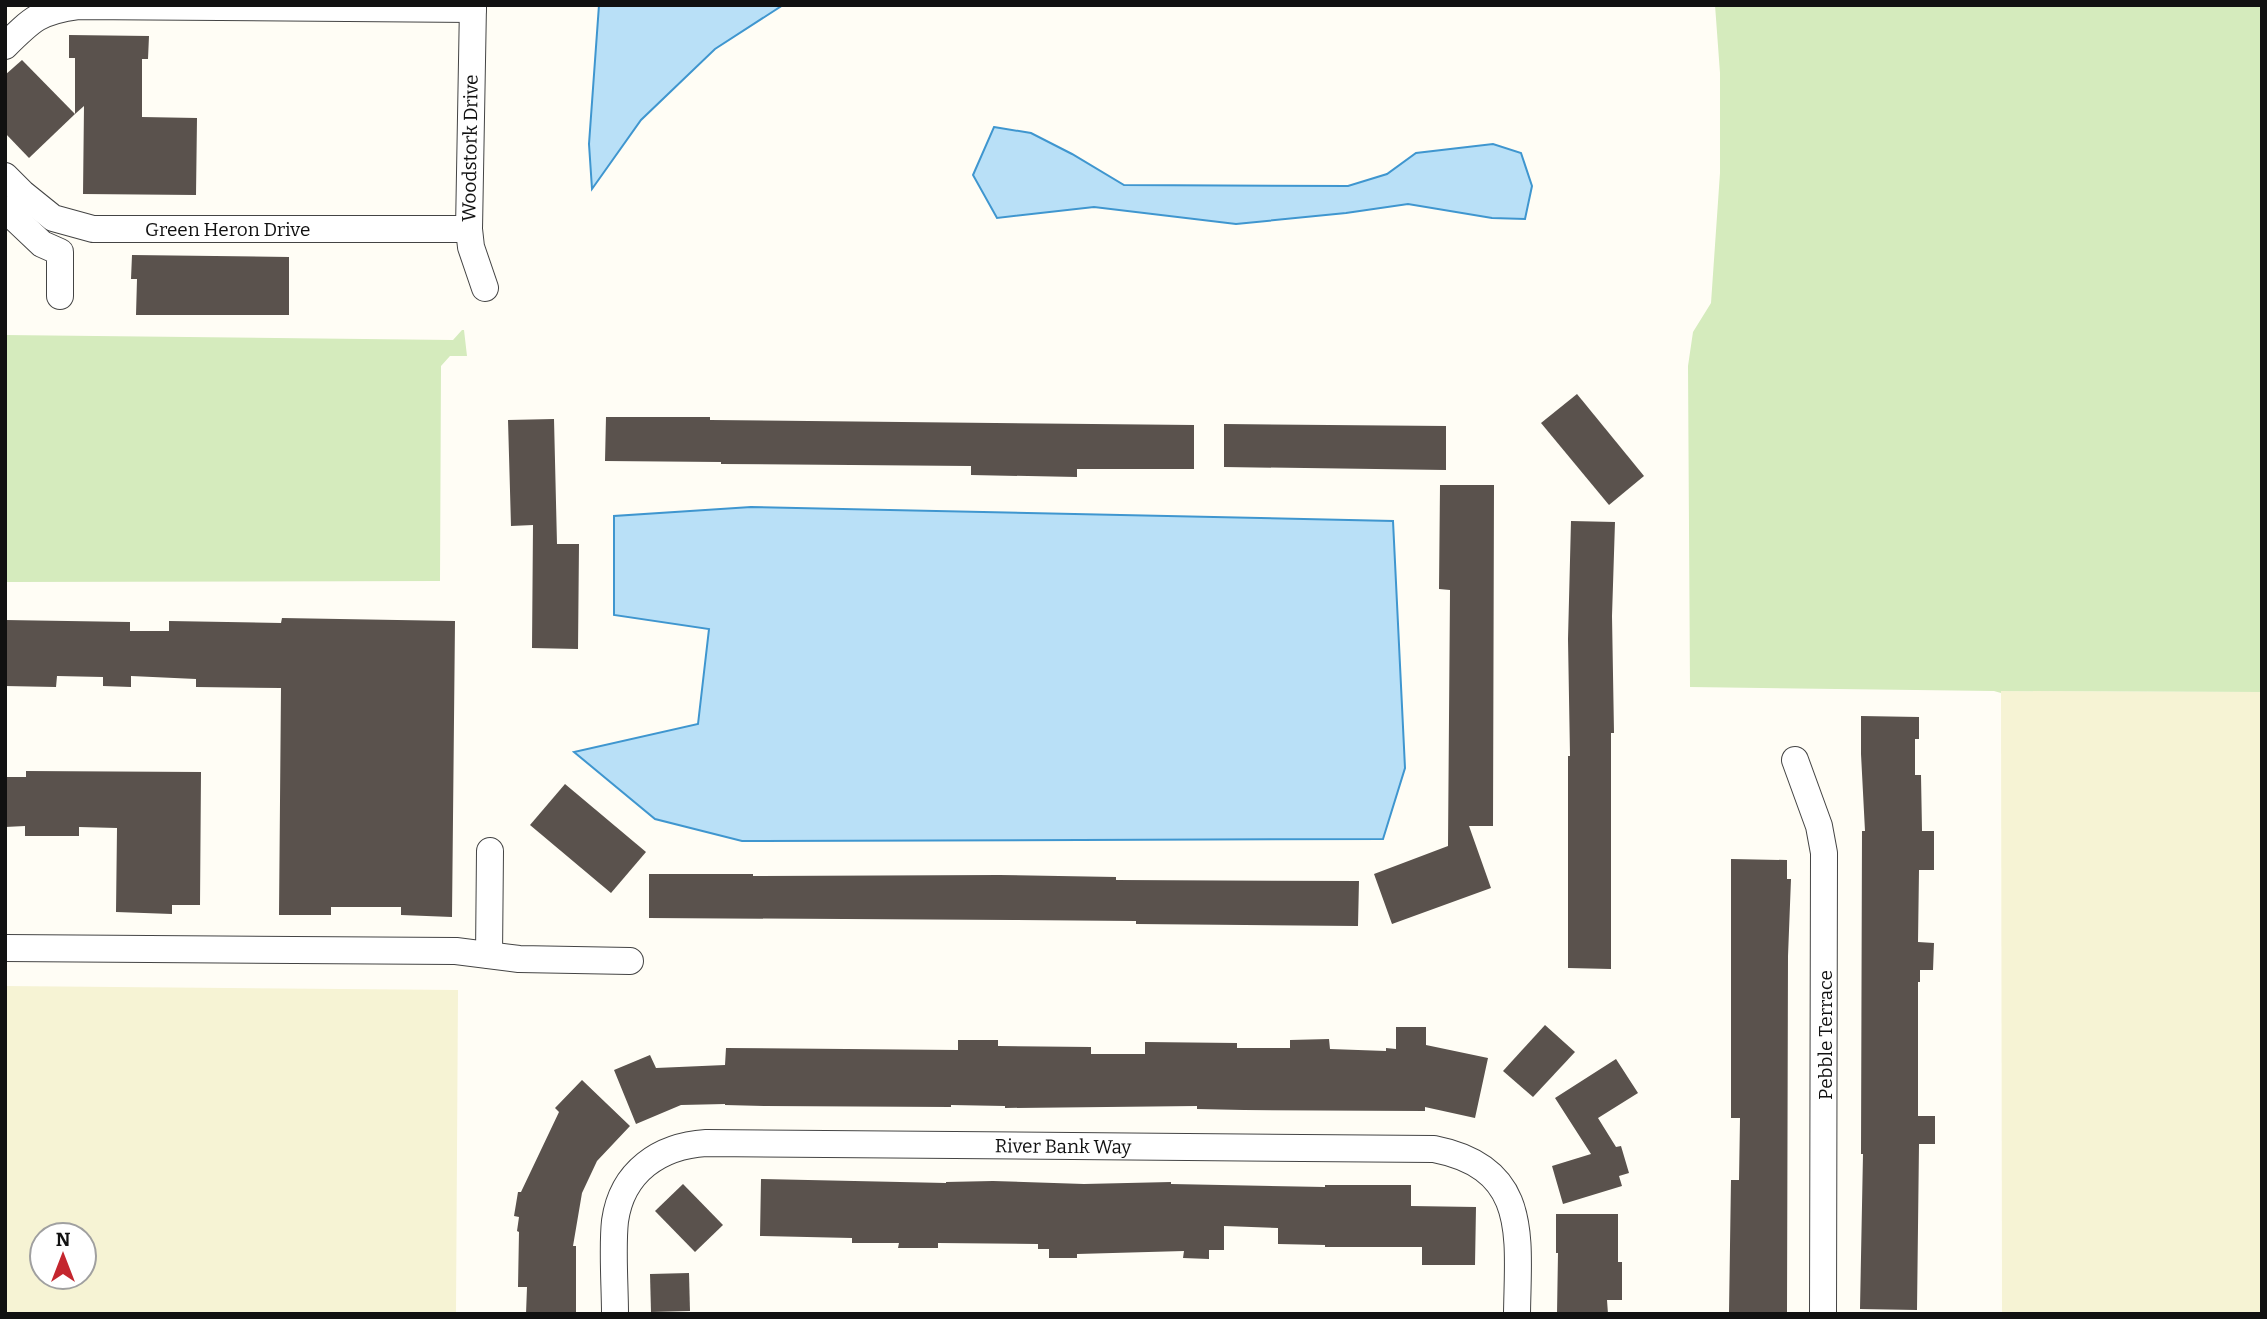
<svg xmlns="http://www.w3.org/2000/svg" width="2267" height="1319" font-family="Bitter,serif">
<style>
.farmland{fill:#f6f3d4;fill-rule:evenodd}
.green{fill:#d5ebbd}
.water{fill:#b9e0f7;stroke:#3f96cf;stroke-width:2}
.building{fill:#5a524d}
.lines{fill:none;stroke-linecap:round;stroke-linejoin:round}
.minor-casing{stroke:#444;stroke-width:28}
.minor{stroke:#fff;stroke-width:26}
.labels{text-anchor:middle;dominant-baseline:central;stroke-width:7;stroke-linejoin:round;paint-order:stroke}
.street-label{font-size:19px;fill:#111;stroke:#fff}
</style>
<rect width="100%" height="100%" fill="#fffdf5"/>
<g class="farmland">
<polygon points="2001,691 2262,692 2262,1314 2002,1314"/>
<path d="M5 986 458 990 456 1314H5ZM42 1235H84V1277H42Z"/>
</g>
<g class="green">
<polygon points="1715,5 2262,5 2262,692 2001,691 2001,693 1994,691 1690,687 1688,366 1693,332 1711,303 1720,173 1720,73"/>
<polygon points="462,330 464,330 467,356 450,356 441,366 440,581 5,582 5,335 453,340"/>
</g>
<g class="water">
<polygon points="599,5 783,5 715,49 641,120 592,189 589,144"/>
<polygon points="994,127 1031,133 1072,154 1124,185 1348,186 1387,174 1416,153 1493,144 1521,153 1532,186 1525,219 1492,218 1408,204 1346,213 1236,224 1094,207 997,218 973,175"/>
<polygon points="751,507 1393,521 1405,768 1383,839 742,841 655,819 574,752 698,724 709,629 614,615 614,516"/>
</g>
<g class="building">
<polygon points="69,35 149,36 148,59 142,59 142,117 197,118 196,195 83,194 84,106 75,114 75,58 69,58"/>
<polygon points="22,60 75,114 29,158 5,133 5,75"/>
<polygon points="132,255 289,257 289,315 136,315 137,279 131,279"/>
<polygon points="1577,394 1644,476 1609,505 1541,423"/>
<polygon points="606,417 710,417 710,420 1194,425 1194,469 1077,469 1077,477 971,475 971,466 721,464 721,462 605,461"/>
<polygon points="554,419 557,544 579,544 578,649 532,648 533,525 511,526 508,420"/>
<polygon points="1224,424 1446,426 1446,470 1224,467"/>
<polygon points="1440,485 1494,485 1493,826 1469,826 1491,888 1392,924 1374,874 1448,846 1450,590 1439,589"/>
<polygon points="1571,521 1615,522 1612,616 1614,733 1611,733 1611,969 1568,968 1568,756 1570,756 1568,639"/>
<polygon points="282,618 455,621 452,917 401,915 401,907 331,907 331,915 279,915 281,688 196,687 196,679 131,676 131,687 103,686 103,677 57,676 56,687 5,686 5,620 130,622 130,631 169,631 169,621 281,623"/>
<polygon points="1861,716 1919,717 1919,739 1915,739 1915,775 1921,775 1922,831 1934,831 1934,870 1919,870 1918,942 1934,943 1933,970 1920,970 1920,982 1918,982 1918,1116 1935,1116 1935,1144 1919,1144 1917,1310 1860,1309 1863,1154 1861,1154 1862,831 1865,831 1861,754"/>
<polygon points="26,771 201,772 200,905 172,905 172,914 116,912 117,828 79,827 79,836 25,836 25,826 5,827 5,777 26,777"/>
<polygon points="565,784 646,852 611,893 530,825"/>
<polygon points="1731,859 1787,860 1787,879 1791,879 1788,956 1787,1312 1729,1312 1731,1180 1739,1180 1740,1118 1731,1118"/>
<polygon points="649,874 753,874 753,876 999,875 1116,877 1116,880 1359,881 1358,926 1136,924 1136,921 1013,920 649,918"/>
<polygon points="1545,1025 1575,1052 1533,1097 1503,1071"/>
<polygon points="1396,1027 1426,1027 1426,1045 1488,1058 1475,1118 1425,1107 1425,1111 1244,1110 1197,1109 1197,1106 1005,1108 1005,1106 951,1105 951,1107 765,1106 725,1105 725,1104 681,1105 636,1124 614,1070 650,1055 656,1068 725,1065 726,1048 958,1050 958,1040 998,1040 998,1046 1091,1047 1091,1054 1145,1054 1145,1042 1237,1043 1237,1048 1290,1048 1290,1040 1329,1039 1330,1049 1386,1051 1386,1048 1396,1049"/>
<polygon points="1616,1059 1638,1093 1598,1118 1616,1147 1621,1146 1629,1173 1619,1176 1622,1186 1563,1204 1552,1166 1591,1154 1555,1098"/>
<polygon points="582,1080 630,1126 597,1161 582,1193 573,1246 576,1246 576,1314 526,1314 527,1287 518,1287 519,1232 517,1231 519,1217 514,1216 518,1192 521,1192 559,1112 555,1108"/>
<polygon points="761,1179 946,1183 946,1182 993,1181 1084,1184 1171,1182 1171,1184 1325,1187 1325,1185 1411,1185 1411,1206 1476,1207 1475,1265 1422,1265 1422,1247 1325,1247 1325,1245 1278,1244 1278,1228 1224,1226 1224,1250 1209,1250 1209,1259 1183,1258 1184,1251 1077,1254 1077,1258 1049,1258 1049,1249 1038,1249 1038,1244 938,1243 938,1248 898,1248 899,1243 852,1243 852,1238 760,1236"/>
<polygon points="683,1184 723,1225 695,1252 655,1211"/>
<polygon points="1556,1214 1618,1214 1618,1262 1622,1262 1622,1300 1607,1300 1608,1314 1557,1314 1558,1253 1556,1253"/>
<polygon points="689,1273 690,1311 651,1312 650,1274"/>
</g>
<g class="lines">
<g class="minor-casing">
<g id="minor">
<polyline points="473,5 469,229 471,247 485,288"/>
<path d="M5 46C32 19 40 11 78 6L473 9"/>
<path id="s1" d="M5 176 22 193 53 218 93 229H469"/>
<polyline points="5,209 42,244 60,252 60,296"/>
<polyline points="1795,760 1819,826 1824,853 1823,1314"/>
<polyline points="5,948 456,951 519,959 630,961"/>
<polyline points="489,955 490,851"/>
<path id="s2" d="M615 1314C615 1286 612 1248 615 1221 622 1171 660 1146 706 1143L1434 1149C1530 1168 1518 1236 1517 1314"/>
</g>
</g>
<use href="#minor" class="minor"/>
</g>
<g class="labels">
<g class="street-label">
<text transform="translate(470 148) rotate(-89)">Woodstork Drive</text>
<text stroke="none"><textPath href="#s1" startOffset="240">Green Heron Drive</textPath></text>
<text transform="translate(1825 1035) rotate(-90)">Pebble Terrace</text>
<text stroke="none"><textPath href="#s2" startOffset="581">River Bank Way</textPath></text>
</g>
</g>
<rect width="2267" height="1319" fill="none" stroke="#111111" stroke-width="14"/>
<g transform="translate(63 1256)"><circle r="33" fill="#ffffff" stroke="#a0a0a0" stroke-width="2"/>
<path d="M0-5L12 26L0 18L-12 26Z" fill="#c4262e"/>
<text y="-10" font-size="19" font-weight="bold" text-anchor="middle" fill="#111111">N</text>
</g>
</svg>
